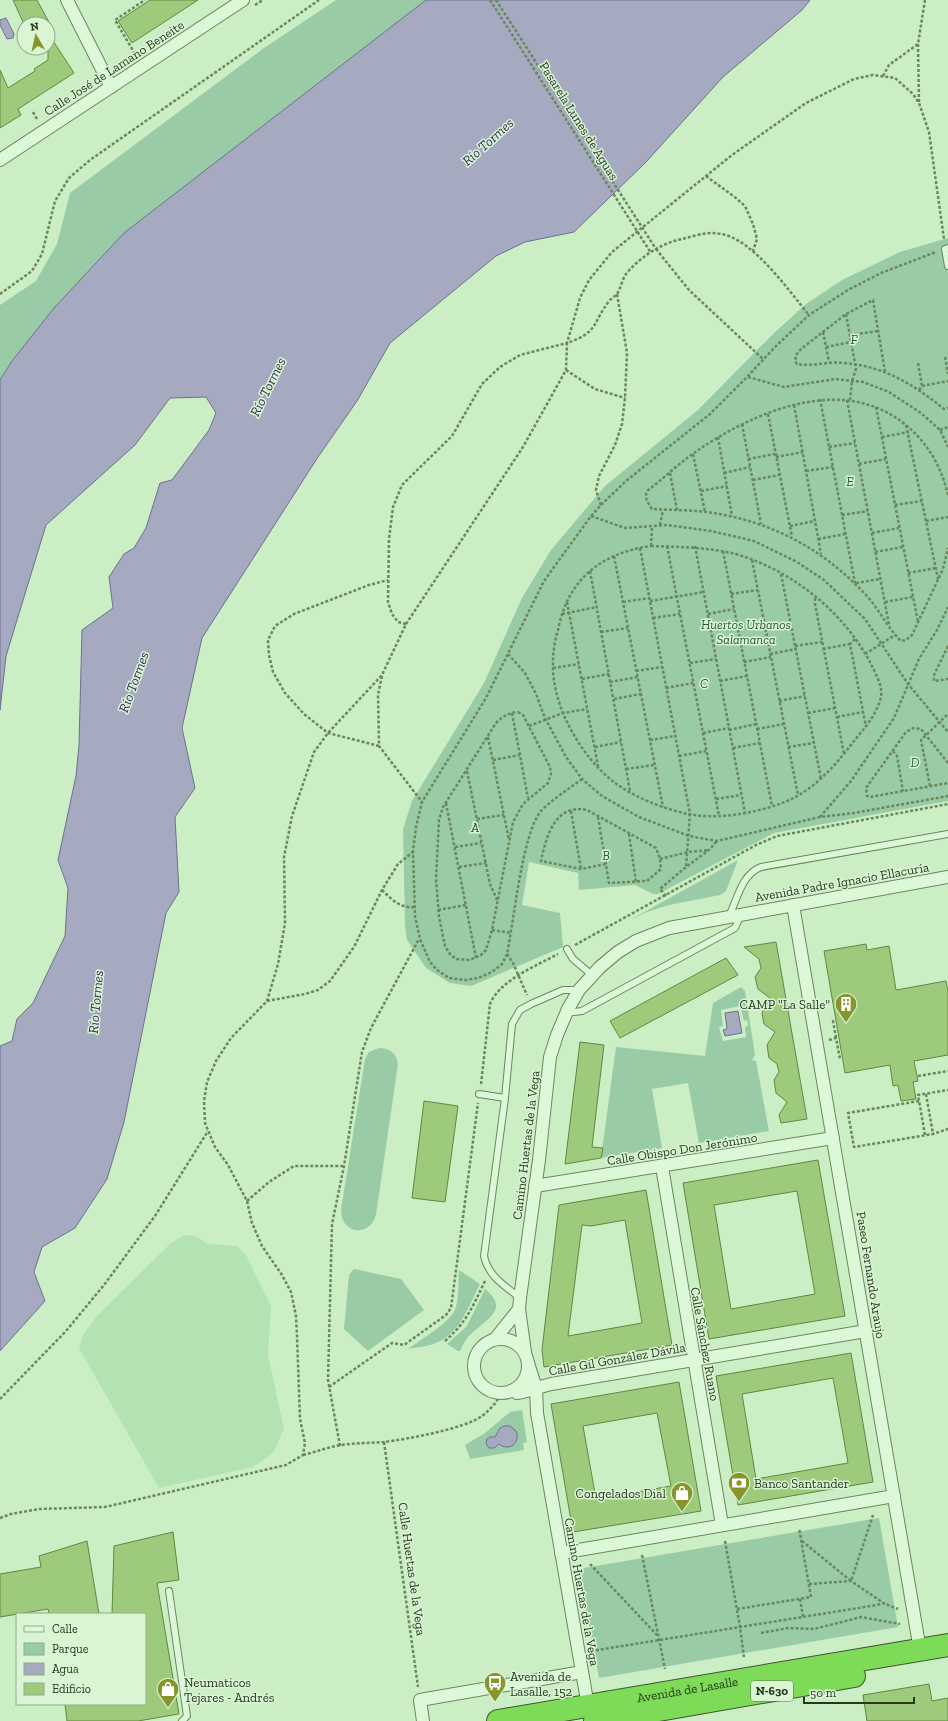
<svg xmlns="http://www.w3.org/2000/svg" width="948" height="1721" font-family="'Zilla Slab',serif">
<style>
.farmland{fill:#b3e3b2}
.green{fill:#99cca6;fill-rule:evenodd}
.water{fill:#a6aac1;stroke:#6d708f}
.building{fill:#9ecb7b;stroke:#618741;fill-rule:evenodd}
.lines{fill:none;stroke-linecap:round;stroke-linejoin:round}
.lane-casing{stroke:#69885b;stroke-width:8}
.street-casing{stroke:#69885b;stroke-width:14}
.highway-casing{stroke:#3e562f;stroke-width:24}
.path{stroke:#69885b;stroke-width:2.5;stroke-dasharray:3 2;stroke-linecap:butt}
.lane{stroke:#ddf8d8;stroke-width:6}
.street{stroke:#ddf8d8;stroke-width:12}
.highway{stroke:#7ddb57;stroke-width:22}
.path-bridge{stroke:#69885b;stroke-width:2.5;stroke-dasharray:3 2;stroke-linecap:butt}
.labels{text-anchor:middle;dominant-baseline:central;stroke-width:3;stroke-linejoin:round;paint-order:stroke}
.shield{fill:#d9f5d4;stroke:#5d7155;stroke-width:1}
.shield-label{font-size:12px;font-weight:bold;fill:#28381f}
.street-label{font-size:13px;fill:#28381f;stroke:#d9f5d4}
.park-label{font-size:13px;font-style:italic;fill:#265539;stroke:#d9f5d4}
.poi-label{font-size:13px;fill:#28381f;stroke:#d9f5d4;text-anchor:start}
.water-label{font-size:14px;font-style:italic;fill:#322e58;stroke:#d9f5d4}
</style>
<rect width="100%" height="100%" fill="#cbeec5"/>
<polygon class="farmland" points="184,1235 195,1236 208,1244 237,1246 246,1255 271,1306 268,1355 284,1429 273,1453 253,1467 159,1488 79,1348 84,1334 97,1316 170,1244"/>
<g class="green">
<polygon points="336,0 426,0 124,233 54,308 12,361 0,380 0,305 36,281 57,244 70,193 264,48"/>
<polygon points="948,238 948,801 774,833 658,894 653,894 635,885 579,890 578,873 529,862 522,905 560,913 563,947 471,986 450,983 426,968 407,940 405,926 403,829 412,801 484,683 522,598 551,550 605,486 698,410 773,334 806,304 842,280 900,252"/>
<polygon points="738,860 726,891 720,895 669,905 647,912 630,920"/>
<path d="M741 987 745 991 755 1055 752 1060 756 1061 769 1131 699 1143 688 1083 652 1089 662 1148 601 1158 616 1047 705 1056 713 1003ZM740 1006 744 1021 747 1020 748 1026 745 1027 746 1037 723 1041 719 1027 723 1026 721 1010Z"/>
<path d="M379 1048C390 1048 396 1053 398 1064L376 1215C369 1238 341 1234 341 1210L365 1059 369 1052Z"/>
<polygon points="354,1269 401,1279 424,1310 368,1351 344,1329 349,1275"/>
<path d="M459 1270 480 1284C469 1305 460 1334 436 1343 427 1347 416 1347 408 1349 421 1339 452 1322 456 1307 459 1295 458 1281 459 1270Z"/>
<path d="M485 1289C510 1309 487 1319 472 1333 466 1338 463 1345 460 1351H458L447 1344 467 1326Z"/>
<polygon points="522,1410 527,1442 523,1443 524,1450 470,1459 465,1445 485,1433 510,1412"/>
<polygon points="879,1518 898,1627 599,1678 578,1569"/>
</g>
<g class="water">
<polygon points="426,0 810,0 802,10 723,77 646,162 574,232 525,242 496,256 390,343 357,401 318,457 202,638 182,728 195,788 175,817 179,892 166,913 124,1122 107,1179 75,1228 42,1247 34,1272 45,1301 0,1351 0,1046 12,1041 17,1019 33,1003 65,936 68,888 58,860 76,776 79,745 82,630 113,608 109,577 124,554 134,548 146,528 160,483 172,480 209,430 216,413 206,397 170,398 135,445 46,525 6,656 0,710 0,380 12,361 54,308 124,233"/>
<polygon points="6,18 14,34 13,38 7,39 0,25 0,20"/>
<polygon points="738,1011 742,1033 725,1036 723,1030 727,1029 725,1013"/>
<path d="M504 1426H510L516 1431C521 1443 509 1452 499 1444L494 1448H489L486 1444 487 1439 490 1437H495L500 1428Z"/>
</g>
<g class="building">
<polygon points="13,0 37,0 50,24 24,24"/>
<polygon points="150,0 198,0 132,43 118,21"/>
<polygon points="48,33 74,73 18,109 21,115 0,128 0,70 8,88 35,71 34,69 48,60"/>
<polygon points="776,942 807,1119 781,1123 779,1115 787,1102 776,1093 774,1080 779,1072 777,1064 769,1058 767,1045 775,1032 764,1024 762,1013 770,998 758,989 755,977 761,968 759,959 744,947"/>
<polygon points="866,944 867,950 889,946 896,990 946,981 948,991 948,1055 914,1061 918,1081 913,1082 916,1099 901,1101 898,1085 893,1086 890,1065 845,1073 824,951"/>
<polygon points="726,958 738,975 620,1038 610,1021"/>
<polygon points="580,1042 604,1045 592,1147 603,1148 601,1158 565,1164"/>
<polygon points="424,1101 458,1106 445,1202 412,1198"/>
<path d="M818 1160 845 1316 709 1339 683 1183ZM797 1191 815 1294 731 1309 714 1205Z"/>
<path d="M646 1190 672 1345 544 1367 542 1350 559 1205ZM625 1220 642 1323 568 1336 582 1225 591 1226Z"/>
<path d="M851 1353 873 1482 738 1505 716 1376ZM833 1378 848 1463 756 1479 742 1394Z"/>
<path d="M679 1382 701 1511 573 1532 551 1404ZM657 1413 671 1486 596 1499 583 1426Z"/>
<polygon points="173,1532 179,1580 157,1583 179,1714 138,1721 67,1721 65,1704 145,1704 145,1614 112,1614 114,1546"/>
<polygon points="87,1541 99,1614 49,1614 48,1609 0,1617 0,1574 41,1567 39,1556"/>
<polygon points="929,1684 932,1701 948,1698 948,1721 867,1721 863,1695"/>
</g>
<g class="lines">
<g class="lane-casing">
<g id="lane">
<polyline points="948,248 945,249 948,266"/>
<path d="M729 916C738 898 741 875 761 867L948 834"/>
<polyline points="567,949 573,959 592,975"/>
<polyline points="566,1013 582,1011 735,928 741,914"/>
<polyline points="479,1094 505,1098"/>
<path d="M520 1298C505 1286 488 1276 484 1256L505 1098 512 1024 520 1010 531 1004 563 990H579"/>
<polyline points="169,1591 187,1716 182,1721"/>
</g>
</g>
<g class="street-casing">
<g id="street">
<polyline points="67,0 111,87"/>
<polyline points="0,160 243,0"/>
<polyline points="793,905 920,1650"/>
<polyline points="662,1167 722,1525"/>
<polyline points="535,1186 833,1138"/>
<polyline points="495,1339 519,1309"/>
<circle cx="501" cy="1366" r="27"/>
<polyline points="525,1352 519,1309 520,1298 539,1160 550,1057 557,1035 568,1009 579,990 600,967 618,952 636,941 669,928 948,877"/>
<polyline points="528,1363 536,1388 537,1413 588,1706"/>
<path d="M517 1393C529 1391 539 1387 551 1384L866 1331"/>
<polyline points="561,1553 894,1496"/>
<polyline points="423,1721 420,1700 582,1672"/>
</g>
</g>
<g class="highway-casing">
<g id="highway">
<path id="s1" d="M498 1721 948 1645"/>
<polyline points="595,1721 854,1676"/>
</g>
</g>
<g class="path">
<polyline points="255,5 263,0"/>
<polyline points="918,44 919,103"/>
<polyline points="135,54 115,20 145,0"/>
<polyline points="883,76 889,65 918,44 925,0"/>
<polyline points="33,112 37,119"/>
<polyline points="706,176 736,198 745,206 753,224 757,239 753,251"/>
<polyline points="656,249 689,290 764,360"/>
<polyline points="0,294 32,271 42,254 55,201 69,178 90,160 319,0"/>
<polyline points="846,314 856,369 852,381 850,400"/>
<polyline points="823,332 829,362"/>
<polyline points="850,335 878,331"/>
<polyline points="826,347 851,342"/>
<polyline points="945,357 948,374"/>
<polyline points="918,363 922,386"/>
<polyline points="566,370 595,389 625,398"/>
<path d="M885 372 873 300 846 314 801 349 796 355 795 361 797 364C812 367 828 361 843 363 884 366 913 384 944 409L948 408"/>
<polyline points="748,377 784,387 835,379 863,382 889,392 921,413 940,430 948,447"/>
<polyline points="919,390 922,386 948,381"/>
<polyline points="820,399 855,583"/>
<polyline points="847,400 889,625"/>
<polyline points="794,405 821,554"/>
<polyline points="876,407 918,622"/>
<polyline points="768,414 792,537"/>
<polyline points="742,424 761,524"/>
<polyline points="906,425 938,579"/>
<polyline points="940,430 948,427"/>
<polyline points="718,437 732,516"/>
<polyline points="882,437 909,432"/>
<polyline points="829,447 855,443"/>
<polyline points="693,454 705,512"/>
<polyline points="776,457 803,452"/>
<polyline points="748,459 775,454"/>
<polyline points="859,464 886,459"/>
<polyline points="806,471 833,467"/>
<polyline points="670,473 677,510"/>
<polyline points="724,473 750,467"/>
<polyline points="753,480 779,475"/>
<polyline points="701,491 727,486"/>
<path d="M948 495C941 465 926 440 902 422 839 374 751 413 694 453 678 464 663 479 647 491 644 498 648 503 652 509 670 510 689 510 707 512 771 521 822 548 866 595 879 609 887 627 901 641L906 640 912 635 943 569 948 548"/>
<polyline points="601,505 596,490 599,476 615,445 622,424 625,398 627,353 617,294"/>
<polyline points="895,505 922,501"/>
<polyline points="842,515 868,511"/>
<polyline points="591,516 625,528 667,525 711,531 754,541 797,562 824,580 865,619 908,684 948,732"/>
<polyline points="926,521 948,517"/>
<polyline points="660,525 663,510"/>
<polyline points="790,526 815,521"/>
<polyline points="872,533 899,528"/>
<polyline points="818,539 846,534"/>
<path d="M651 546C681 547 710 547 739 555 794 572 843 612 870 662 875 673 883 685 881 697 877 714 864 729 854 741 835 766 814 790 785 802 756 813 719 820 688 814 664 809 636 798 615 783 581 757 551 705 553 662 553 651 555 640 558 630 568 579 601 553 651 546Z"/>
<polyline points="651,546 652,526"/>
<polyline points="667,546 719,816"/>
<polyline points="695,546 745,813"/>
<polyline points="640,548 690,814 686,867"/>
<polyline points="723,551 772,806"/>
<polyline points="875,552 903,547"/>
<polyline points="614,556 663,807"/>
<polyline points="752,560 798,795"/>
<polyline points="590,571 630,791"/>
<polyline points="908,573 936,568"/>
<polyline points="781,574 821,779"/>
<polyline points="856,583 880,579"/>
<polyline points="731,594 757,590"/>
<polyline points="815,598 815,604 844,754"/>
<polyline points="650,601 704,592"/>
<polyline points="567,602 598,766"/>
<polyline points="623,602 650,598"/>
<polyline points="885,602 913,597"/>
<polyline points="562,614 597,607"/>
<polyline points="708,614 734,609"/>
<polyline points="653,618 680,614"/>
<polyline points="406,624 398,622 392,614 388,602 389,539 393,507 402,485 452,436 482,384 500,367 520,355 567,343 580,298 589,280 612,252 732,155 806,103 854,79 873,75 895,78 913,94 919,103 929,132 944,239"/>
<polyline points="601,632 628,628"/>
<polyline points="855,639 850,644 866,727"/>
<polyline points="795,646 822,642"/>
<polyline points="948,646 934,675 934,681 948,679"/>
<polyline points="823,649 850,644"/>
<polyline points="508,654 525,673 536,694 545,718 566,757 582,779 602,796 639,817 689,836 717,841 820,817 854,813 948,796"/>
<polyline points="770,654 796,649"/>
<polyline points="865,654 895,635"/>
<polyline points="744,662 771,657"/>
<polyline points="690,663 716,659"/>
<polyline points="553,668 579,664"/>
<polyline points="636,671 662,667"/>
<polyline points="382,676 378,695 379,746 422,802"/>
<polyline points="582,679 609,674"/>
<polyline points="720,681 747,676"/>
<polyline points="610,682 638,677"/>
<polyline points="666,688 693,683"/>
<polyline points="614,699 641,694"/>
<polyline points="779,701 805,696"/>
<path d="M518 712 523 715 550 767 551 774 548 783 523 804 513 822 492 930 486 950 481 955 470 960 456 959 450 954 445 946 439 917 436 879 439 820 443 807 496 723C503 716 508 713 518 712Z"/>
<polyline points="512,713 528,798"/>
<polyline points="808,713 835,708"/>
<polyline points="837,717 863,712"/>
<polyline points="529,726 563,713 587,709"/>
<polyline points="757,729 784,724"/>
<polyline points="729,730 756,724"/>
<polyline points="703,733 729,728"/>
<polyline points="488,737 509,840"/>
<polyline points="650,740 675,736"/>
<polyline points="379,746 328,733 304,714 285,693 273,672 269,655 268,640 275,626 294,614 369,585 388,580"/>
<polyline points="595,747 621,742"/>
<polyline points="788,747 814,743"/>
<polyline points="733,748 760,743"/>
<polyline points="893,751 897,756 903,791"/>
<polyline points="679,756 706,751"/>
<polyline points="493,760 520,755"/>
<polyline points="948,763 921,729 913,728 906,732 866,788 867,796 870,797 948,783"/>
<polyline points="626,769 654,765"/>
<polyline points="467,771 490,884 497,900"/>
<path d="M582 779C571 787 549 802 541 811 522 834 514 921 507 954L502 964 492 972 478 978 465 980 449 978 437 970 430 962 420 939 415 916 413 851 416 827 422 802 486 698 544 581 591 516 601 505 626 481 710 414 747 377 776 346 809 315 848 290 881 273 936 252"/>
<polyline points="930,786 921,740 948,714"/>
<polyline points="716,799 741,795"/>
<polyline points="446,803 476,958"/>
<polyline points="571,811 581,869"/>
<path d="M598 817 609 883 647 881 661 869 660 859 656 848 587 810C555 803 546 837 541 861L581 869 606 864"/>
<polyline points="820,817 851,781 894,718 919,659 937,630 948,607"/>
<polyline points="477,819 504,815"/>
<polyline points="629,834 636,882"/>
<polyline points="455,847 481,843"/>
<polyline points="660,859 688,852 709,850"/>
<polyline points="459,867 486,863"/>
<path d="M382 890C391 899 401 909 415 907"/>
<polyline points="666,896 660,889 686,867 709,850 717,841"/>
<polyline points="438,910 466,905"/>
<polyline points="492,930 511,933"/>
<polyline points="575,945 756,845 777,836 948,804"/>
<polyline points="507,954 513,963 527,995"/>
<polyline points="267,1001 305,994 318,990 330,981 354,947 382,890 398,864 413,852"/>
<polyline points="836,1038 833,1021 836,1021"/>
<polyline points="829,1040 836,1038 840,1059"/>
<polyline points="918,1076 948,1071"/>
<path d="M481 1084 490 1004C500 980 536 966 558 954"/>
<polyline points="926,1094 933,1134"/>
<polyline points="919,1101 848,1113 854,1147 933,1134 948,1129"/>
<polyline points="925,1135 918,1095 948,1090"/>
<polyline points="247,1201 269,1182 294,1166 344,1166"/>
<path d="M445 1341C466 1323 473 1306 485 1281"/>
<polyline points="329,1387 392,1343 404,1345 446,1315 451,1308 478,1103"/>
<polyline points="0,1399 66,1331 104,1285 155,1216 208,1131"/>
<polyline points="384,1442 418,1687"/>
<polyline points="340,1446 328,1380 332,1224 344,1166 362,1052 371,1028 419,939"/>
<path d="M303 1455C316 1452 328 1447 341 1445 356 1443 370 1443 384 1442 407 1439 464 1429 482 1416 490 1410 497 1402 501 1393"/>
<path d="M0 1518 11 1514 39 1509 105 1507 286 1465 303 1455 305 1443 300 1419 297 1336 296 1316 291 1292 282 1275 262 1246 252 1223 247 1201 228 1165 215 1147 205 1123 204 1101 207 1082 216 1061 231 1038 267 1001 278 964 285 923 284 857 292 816 314 752 328 733 382 675 406 624 523 447 566 370 567 343C600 332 592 322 610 300 612 298 615 296 617 294 621 288 622 280 626 274 639 258 661 243 682 239 694 236 708 231 721 234 753 239 789 291 809 315"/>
<polyline points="725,1541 740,1627 744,1657"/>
<polyline points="802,1541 851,1581 873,1515"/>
<polyline points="642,1555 665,1669"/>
<polyline points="590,1564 657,1635"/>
<polyline points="809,1584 851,1581 882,1602"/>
<polyline points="800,1599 803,1617"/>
<polyline points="737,1609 811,1597 799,1528"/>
<polyline points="761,1633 788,1628 814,1629 861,1617 900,1624"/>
<polyline points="591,1651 877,1605 883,1603 898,1609"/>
</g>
<use href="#lane" class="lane"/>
<use href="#street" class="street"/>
<use href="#highway" class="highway"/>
<g class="path-bridge">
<polyline points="490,0 651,253"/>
<polyline points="496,0 656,249"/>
</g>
</g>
<defs>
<g id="building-pin" transform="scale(1.15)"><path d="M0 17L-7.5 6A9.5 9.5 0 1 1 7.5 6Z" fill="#87962c" stroke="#d9f5d4"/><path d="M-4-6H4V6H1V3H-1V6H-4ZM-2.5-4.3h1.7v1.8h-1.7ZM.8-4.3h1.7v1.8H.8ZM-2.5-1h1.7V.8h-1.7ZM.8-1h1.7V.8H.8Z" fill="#fff"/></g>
<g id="bank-pin" transform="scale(1.15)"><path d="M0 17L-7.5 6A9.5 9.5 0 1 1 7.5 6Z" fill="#87962c" stroke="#d9f5d4"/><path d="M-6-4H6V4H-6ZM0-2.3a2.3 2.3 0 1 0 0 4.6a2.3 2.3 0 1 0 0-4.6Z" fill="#fff"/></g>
<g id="shop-pin" transform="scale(1.15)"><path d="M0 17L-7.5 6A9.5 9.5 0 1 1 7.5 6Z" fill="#87962c" stroke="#d9f5d4"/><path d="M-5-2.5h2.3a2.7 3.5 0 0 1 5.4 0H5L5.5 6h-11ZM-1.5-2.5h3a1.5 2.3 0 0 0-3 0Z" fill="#fff"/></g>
<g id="bus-pin" transform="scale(1.15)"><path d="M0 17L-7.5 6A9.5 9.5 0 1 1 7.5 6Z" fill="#87962c" stroke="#d9f5d4"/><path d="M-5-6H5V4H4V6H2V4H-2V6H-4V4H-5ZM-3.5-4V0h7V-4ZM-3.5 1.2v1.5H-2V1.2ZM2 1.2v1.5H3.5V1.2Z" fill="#fff"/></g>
</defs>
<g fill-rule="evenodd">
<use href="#building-pin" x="846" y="1004"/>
<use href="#bank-pin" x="739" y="1483"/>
<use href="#shop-pin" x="682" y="1493"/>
<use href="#bus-pin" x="495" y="1683"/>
<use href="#shop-pin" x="168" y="1689"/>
</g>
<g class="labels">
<rect class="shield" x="751" y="1681" width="42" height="20" rx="3"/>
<g class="shield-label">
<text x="772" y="1691">N-630</text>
</g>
<g class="street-label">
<text transform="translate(114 68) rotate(-33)">Calle José de Lamano Beneite</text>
<text transform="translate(579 121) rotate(58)">Pasarela Lunes de Aguas</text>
<text transform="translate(842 882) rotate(-10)">Avenida Padre Ignacio Ellacuría</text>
<text transform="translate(526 1145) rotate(-83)">Camino Huertas de la Vega</text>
<text transform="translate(682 1149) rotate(-9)">Calle Obispo Don Jerónimo</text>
<text transform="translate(871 1275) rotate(81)">Paseo Fernando Araujo</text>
<text transform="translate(705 1344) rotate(80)">Calle Sánchez Ruano</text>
<text transform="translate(617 1359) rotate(-10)">Calle Gil González Dávila</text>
<text transform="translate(412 1569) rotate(82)">Calle Huertas de la Vega</text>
<text transform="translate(582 1592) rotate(80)">Camino Huertas de la Vega</text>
<text stroke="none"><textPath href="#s1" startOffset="192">Avenida de Lasalle</textPath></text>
</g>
<g class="park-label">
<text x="854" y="339">F</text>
<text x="850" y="481">E</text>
<text x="746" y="624">Huertos Urbanos<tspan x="746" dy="15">Salamanca</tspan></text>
<text x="704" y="683">C</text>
<text x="915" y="762">D</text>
<text x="475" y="827">A</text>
<text x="606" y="855">B</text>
</g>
<g class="poi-label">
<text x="830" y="1004" text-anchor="end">CAMP "La Salle"</text>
<text x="754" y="1483">Banco Santander</text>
<text x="666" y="1493" text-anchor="end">Congelados Dial</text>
<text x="510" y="1676">Avenida de<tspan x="510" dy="15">Lasalle, 152</tspan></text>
<text x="184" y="1682">Neumaticos<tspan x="184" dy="15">Tejares - Andrés</tspan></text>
</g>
<g class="water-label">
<text transform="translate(488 142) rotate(-42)">Río Tormes</text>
<text transform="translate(268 387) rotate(-64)">Río Tormes</text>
<text transform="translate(134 682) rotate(-70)">Río Tormes</text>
<text transform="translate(96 1002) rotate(-85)">Río Tormes</text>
</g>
</g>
<rect x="16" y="1613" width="130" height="92" fill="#d9f5d4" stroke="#92a98c"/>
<rect x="24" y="1626" width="20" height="6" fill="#ddf8d8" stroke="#92a98c"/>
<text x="52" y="1633" font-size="12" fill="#28381f">Calle</text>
<rect x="24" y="1643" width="20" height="12" fill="#99cca6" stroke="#92a98c"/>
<text x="52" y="1653" font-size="12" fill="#28381f">Parque</text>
<rect x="24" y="1663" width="20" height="12" fill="#a6aac1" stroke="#92a98c"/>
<text x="52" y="1673" font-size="12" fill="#28381f">Agua</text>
<rect x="24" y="1683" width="20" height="12" fill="#9ecb7b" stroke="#92a98c"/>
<text x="52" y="1693" font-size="12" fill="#28381f">Edificio</text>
<g transform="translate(36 36) rotate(351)"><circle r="19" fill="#d9f5d4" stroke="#92a98c"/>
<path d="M0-3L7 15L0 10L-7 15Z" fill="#87962c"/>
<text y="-6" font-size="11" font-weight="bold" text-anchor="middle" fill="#28381f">N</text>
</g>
<path d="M804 1697v6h110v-6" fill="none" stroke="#28381f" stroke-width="2"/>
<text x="810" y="1697" font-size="12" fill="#28381f" stroke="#d9f5d4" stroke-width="3" paint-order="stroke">50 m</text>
</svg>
